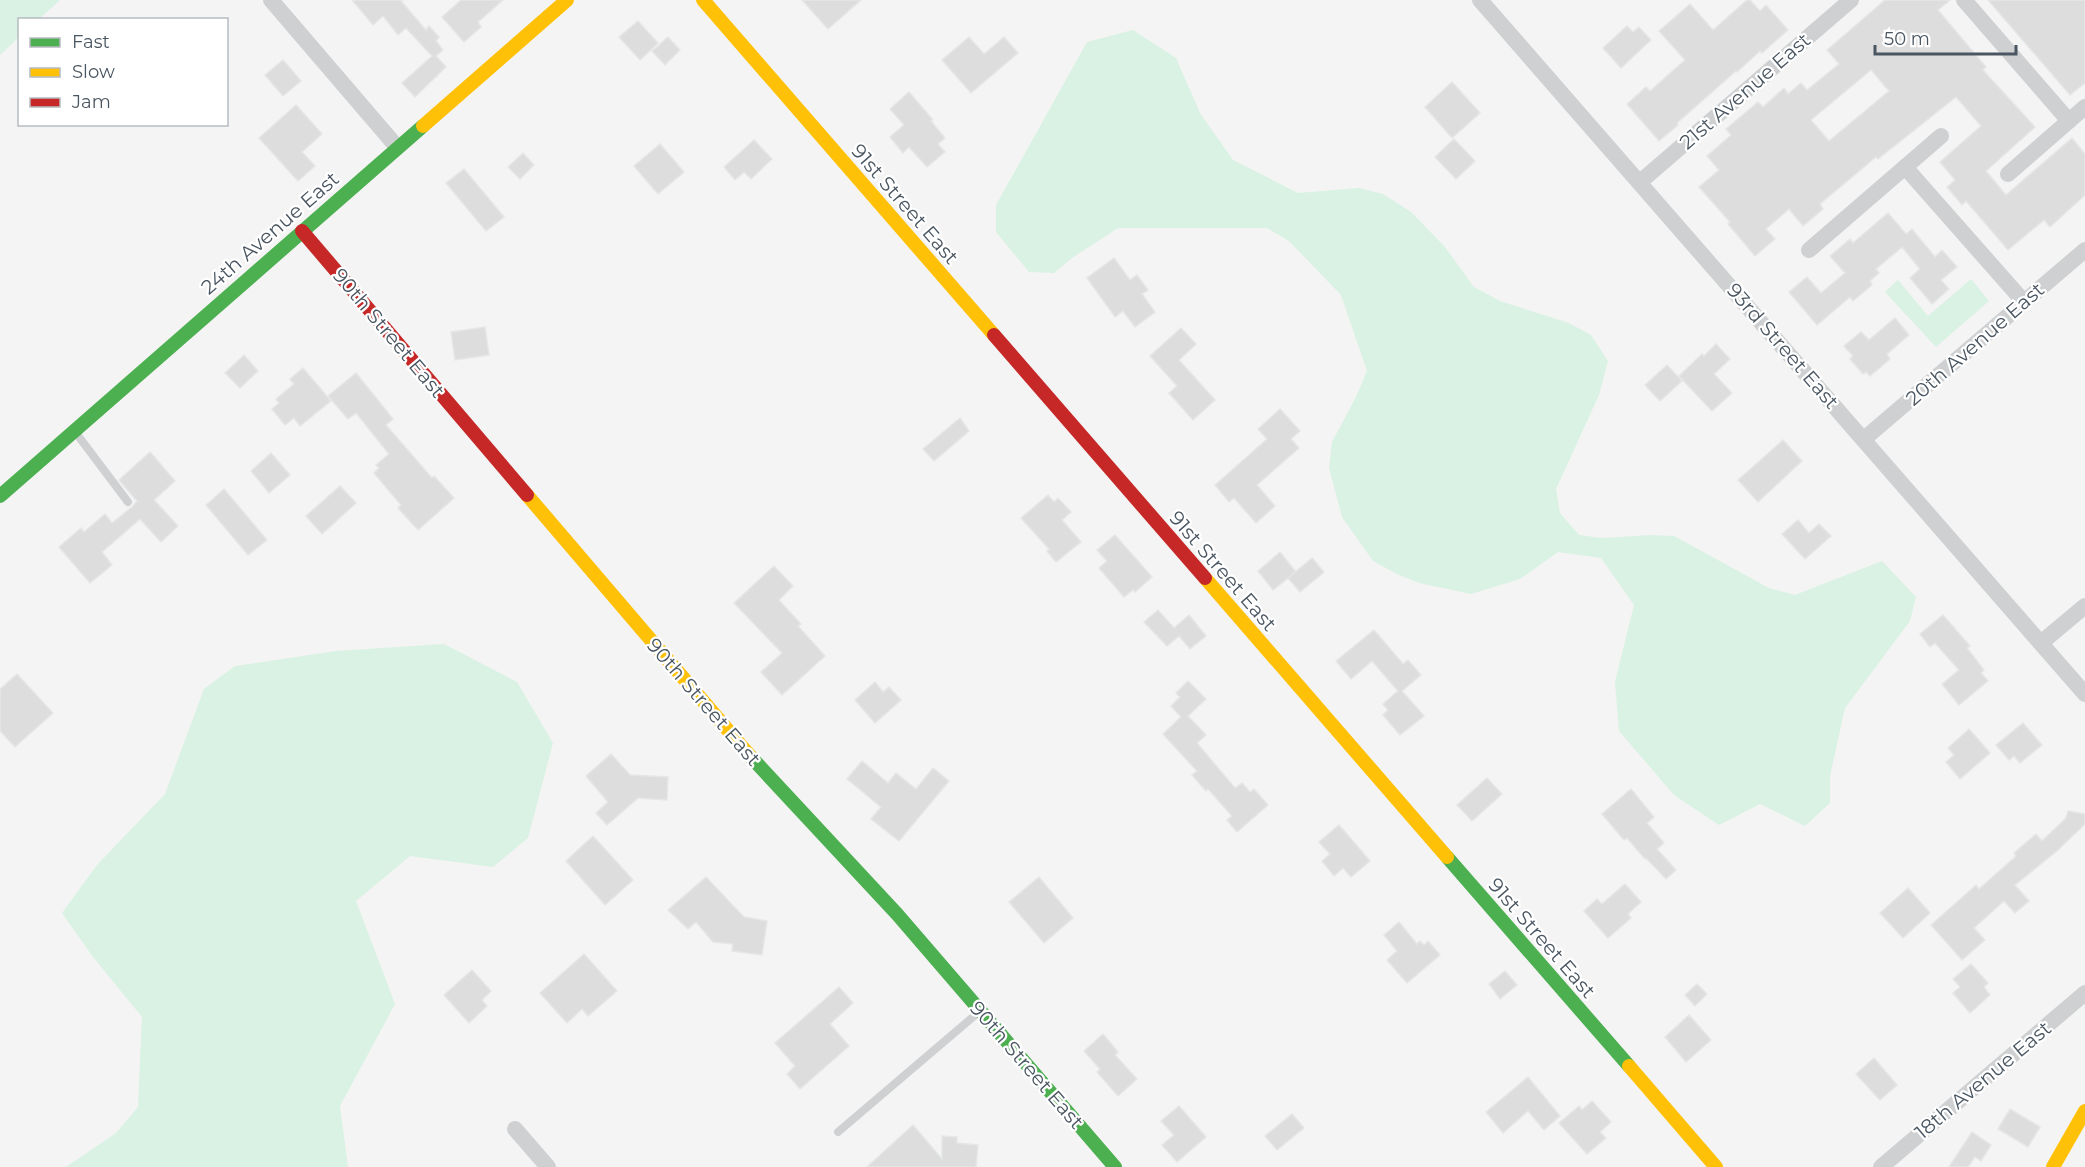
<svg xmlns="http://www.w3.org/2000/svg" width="2085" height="1167" font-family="Montserrat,sans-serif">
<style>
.green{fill:#d9f2e3}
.building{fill:#ddddde;stroke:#e5e6e7;stroke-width:1.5;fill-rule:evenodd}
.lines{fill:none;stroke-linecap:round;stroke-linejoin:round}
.lane{stroke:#ced0d2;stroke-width:8}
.street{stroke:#ced0d2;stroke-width:16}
.fast{stroke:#4caf50;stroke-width:14}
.slow{stroke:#ffc107;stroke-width:14}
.jam{stroke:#c62828;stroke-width:14}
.labels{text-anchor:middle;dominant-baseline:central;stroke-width:4.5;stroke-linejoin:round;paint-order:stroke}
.street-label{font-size:20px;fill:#4a5661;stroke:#fff}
</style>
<rect width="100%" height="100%" fill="#f4f4f4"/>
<g class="green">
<polygon points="0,0 60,0 39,19 20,20 19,37 0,55"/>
<polygon points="1133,30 1176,58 1200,113 1233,160 1298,193 1359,188 1383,194 1411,212 1445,247 1474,287 1500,301 1569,323 1591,335 1608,361 1599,395 1556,489 1560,513 1579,535 1602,538 1650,535 1674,536 1769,588 1795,595 1882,561 1916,597 1910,621 1845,708 1830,776 1830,803 1805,826 1760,804 1719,825 1674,795 1619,731 1615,682 1634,605 1601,558 1558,552 1520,579 1471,594 1419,583 1397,574 1373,561 1342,517 1329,468 1332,442 1356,397 1367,371 1341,295 1289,241 1267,228 1118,228 1072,258 1054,273 1029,272 996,232 996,205 1087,42"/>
<polygon points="1971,279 1989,301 1936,347 1885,292 1898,280 1928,316"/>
<polygon points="444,644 517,682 553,743 528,838 493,867 410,856 356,901 395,1004 340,1106 348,1167 66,1167 116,1133 138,1107 142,1017 93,957 62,913 97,865 165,794 204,689 235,666 336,651"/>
</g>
<g class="building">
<polygon points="352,0 403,0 401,1 426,30 429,26 439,37 436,41 443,50 436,56 446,67 415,97 402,83 432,56 406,28 398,35 383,16 373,25"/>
<polygon points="461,0 503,0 478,22 481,27 464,42 442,17"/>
<polygon points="802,0 861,0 828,29"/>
<polygon points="1747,0 1750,0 1760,11 1766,5 1788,30 1762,53 1760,51 1737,72 1736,71 1677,123 1678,125 1659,141 1627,104 1646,87 1650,91 1685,60 1659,31 1690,4 1713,30"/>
<path d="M1885 0H1950L1938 10 1986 67 1983 70 2035 127 1986 171 2006 195 2072 138 2085 154V195L2050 227 2044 220 2008 250 1966 201 1962 205 1947 187 1955 180 1940 162 1981 126 1956 97 1878 159 1876 157 1820 204 1823 209 1803 226 1789 209 1766 229 1775 239 1755 256 1728 224 1730 222 1699 187 1719 170 1707 156 1731 135 1726 129 1758 102 1763 107 1784 88 1788 94 1801 83 1807 90 1839 64 1827 50ZM1871 70 1889 91 1829 141 1811 120Z"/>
<polygon points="1988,0 2085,0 2085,83 2070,95"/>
<polygon points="638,21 658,43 640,60 619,37"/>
<polygon points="1627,26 1633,32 1639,27 1651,40 1621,68 1603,48"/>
<polygon points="668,37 680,50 665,65 652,51"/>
<polygon points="969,37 984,54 1004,37 1018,53 971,93 942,60"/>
<polygon points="283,60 301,81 283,96 265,75"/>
<polygon points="1452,82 1480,113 1452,138 1425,107"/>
<polygon points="909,92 933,120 931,121 945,138 938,144 945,152 927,167 909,147 903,153 890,137 904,125 890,109"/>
<polygon points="296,105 322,134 302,152 315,166 298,181 259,138"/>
<polygon points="1454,139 1475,161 1456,179 1435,157"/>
<polygon points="754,140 772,159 751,179 744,172 735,180 724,167"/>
<polygon points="660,144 684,172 658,194 634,166"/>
<polygon points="523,153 534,165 520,179 508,167"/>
<polygon points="464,169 504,217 486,231 446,183"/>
<polygon points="1888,213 1906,234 1912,229 1935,257 1942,250 1957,267 1941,280 1949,289 1932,304 1910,278 1920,269 1902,247 1876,269 1879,273 1870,281 1872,285 1853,301 1850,297 1817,325 1789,292 1807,277 1821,293 1845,273 1830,256 1850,239 1853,243"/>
<polygon points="1114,258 1130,280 1137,275 1148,290 1142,294 1155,312 1135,327 1123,311 1115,317 1087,278"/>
<polygon points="1895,318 1909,335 1887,354 1890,359 1870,376 1866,372 1863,374 1850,359 1853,356 1844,346 1861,332 1869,340"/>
<polygon points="485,327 489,355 455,360 451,332"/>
<polygon points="1181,328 1196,344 1179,360 1215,400 1193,420 1169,393 1177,386 1150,356"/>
<polygon points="1716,344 1730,359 1714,374 1732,393 1712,411 1679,376 1702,354 1704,356"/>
<polygon points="244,355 258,371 240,388 225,373"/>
<polygon points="1667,365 1682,381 1660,401 1645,385"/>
<polygon points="303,368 331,401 300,426 294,418 285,425 272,409 279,403 276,399 294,384 290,379"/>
<polygon points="356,373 393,419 386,425 432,478 434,476 454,498 418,530 398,508 401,505 374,473 379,468 376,465 389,454 356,413 348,419 328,396"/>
<polygon points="1280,409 1300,431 1291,439 1299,448 1257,485 1275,506 1256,523 1234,498 1229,502 1215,485 1267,439 1258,429"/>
<polygon points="960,418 969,431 934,461 923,449"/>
<polygon points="1783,440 1802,461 1758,502 1738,480"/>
<polygon points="150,452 175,481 154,500 178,526 161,542 140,519 102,552 112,565 90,583 59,547 81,528 84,532 105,514 112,523 132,507 137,501 119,480"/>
<polygon points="271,453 290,475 269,493 251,471"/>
<polygon points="340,486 356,503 322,534 306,516"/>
<polygon points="224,489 267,540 248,555 206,505"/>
<polygon points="1048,495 1054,502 1058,498 1071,512 1062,520 1081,542 1056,562 1047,551 1049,549 1021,518"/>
<polygon points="1798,520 1809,533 1819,524 1831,536 1805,559 1782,534"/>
<polygon points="1115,535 1152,577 1135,592 1133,590 1124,597 1099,568 1107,561 1097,550"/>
<polygon points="1280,552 1296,572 1273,590 1258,571"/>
<polygon points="1312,558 1324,572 1300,592 1288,578"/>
<polygon points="774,566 793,586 779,600 801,624 798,626 825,656 782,695 761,672 782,653 734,603"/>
<polygon points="1158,610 1174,628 1189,615 1206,636 1190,649 1179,636 1167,646 1144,622"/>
<polygon points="1943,615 1970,646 1967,648 1984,670 1981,673 1988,681 1959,705 1942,684 1959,670 1935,643 1930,647 1920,634"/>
<polygon points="1374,630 1403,664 1408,660 1421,675 1402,691 1424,716 1400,735 1383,715 1388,710 1383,704 1398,691 1372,661 1351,679 1336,661"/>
<polygon points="17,674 53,713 15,747 0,731 0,689"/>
<polygon points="1188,681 1206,699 1188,716 1206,735 1197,743 1235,788 1242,783 1250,792 1254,789 1268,805 1237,832 1227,820 1232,816 1208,789 1206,791 1192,775 1197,771 1163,734 1181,717 1171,706 1180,697 1176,693"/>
<polygon points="875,682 883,692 889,687 901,700 875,723 855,700"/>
<polygon points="2023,723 2042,745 2020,763 2014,756 2009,760 1996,745"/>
<polygon points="1969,729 1990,753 1960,779 1946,762 1954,755 1948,748"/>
<polygon points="611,754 630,775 668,777 667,800 638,798 607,825 596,813 608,802 586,776"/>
<polygon points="862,761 888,783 896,773 916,789 933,768 949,781 899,841 871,819 881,807 847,779"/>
<polygon points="1487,778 1502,794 1472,821 1457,805"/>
<polygon points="1631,789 1654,817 1647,823 1664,843 1657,849 1676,870 1666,879 1646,858 1645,859 1627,838 1624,840 1602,814"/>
<polygon points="2068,811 2085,814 2085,824 2058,850 2015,885 2029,901 2015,913 2004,901 1974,928 1985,940 1962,960 1931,925 1976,885 1979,889 2016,856 2014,853 2036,834 2042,841 2066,818"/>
<polygon points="1339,825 1370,861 1351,877 1343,868 1334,876 1322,861 1330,854 1319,842"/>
<polygon points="593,836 633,880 605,905 566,861"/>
<polygon points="706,877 744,917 767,921 762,955 732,951 733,944 713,942 696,922 688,929 668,910"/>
<polygon points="1039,877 1073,918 1044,943 1009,902"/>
<polygon points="1625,884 1641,902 1628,914 1631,918 1608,938 1584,911 1597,899 1602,904"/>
<polygon points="1908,888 1930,913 1903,938 1880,913"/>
<polygon points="1399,922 1417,944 1420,941 1424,945 1428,941 1440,955 1407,983 1387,960 1397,951 1384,935"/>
<polygon points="584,954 617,991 588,1016 582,1009 567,1023 540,993"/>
<polygon points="1971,964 1988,983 1984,987 1990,995 1970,1013 1953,993 1960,987 1953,979"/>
<polygon points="472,970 491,991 482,1000 487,1006 469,1023 444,995"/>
<polygon points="1505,971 1517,985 1500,999 1489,984"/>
<polygon points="1697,984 1707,994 1695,1006 1685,995"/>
<polygon points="839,987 853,1003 830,1024 849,1046 800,1089 787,1074 795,1066 775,1043"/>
<polygon points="1689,1015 1711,1040 1686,1062 1665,1037"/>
<polygon points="1103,1034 1118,1052 1115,1055 1137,1079 1118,1096 1097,1072 1100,1069 1084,1051"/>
<polygon points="1874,1058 1897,1085 1880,1100 1856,1074"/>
<polygon points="1528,1077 1560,1116 1544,1130 1528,1111 1503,1133 1486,1112"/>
<polygon points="1592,1101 1611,1122 1600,1132 1606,1138 1587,1154 1559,1123 1579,1106 1582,1110"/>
<polygon points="1179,1106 1206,1137 1177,1162 1162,1145 1174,1135 1161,1121"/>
<polygon points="2010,1109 2040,1127 2028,1147 1998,1129"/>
<polygon points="1292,1114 1304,1128 1277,1150 1265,1136"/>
<polygon points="913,1125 942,1159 942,1136 957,1137 957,1143 978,1145 976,1167 867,1167"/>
<polygon points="1972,1132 1991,1145 1981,1161 1975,1157 1968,1167 1949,1167"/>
</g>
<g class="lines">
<g class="lane">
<polyline points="76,433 128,502"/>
<polyline points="838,1132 980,1011"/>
</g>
<g class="street">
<polyline points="271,0 397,147"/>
<polyline points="1480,0 2085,694"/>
<polyline points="1964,0 2069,121"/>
<polyline points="1905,167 2024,302"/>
<polyline points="2008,174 2085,107"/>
<polyline points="1640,182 1851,0"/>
<polyline points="1809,250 1941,136"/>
<polyline points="1864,439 2085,250"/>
<polyline points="2042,642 2085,606"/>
<polyline points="515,1129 548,1167"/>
<polyline points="1881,1167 2085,993"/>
</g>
<g class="fast">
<polyline points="0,496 423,126"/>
<polyline points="750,756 897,914 1115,1167"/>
<polyline points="1447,857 1629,1066"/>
</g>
<g class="slow">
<polyline points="703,0 994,335"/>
<polyline points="423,126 567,0"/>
<polyline points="527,495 750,756"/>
<polyline points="1205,578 1447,857"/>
<polyline points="1629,1066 1716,1167"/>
<polyline points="2053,1167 2085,1111"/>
</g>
<g class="jam">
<polyline points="302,231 527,495"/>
<polyline points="994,335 1205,578"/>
</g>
</g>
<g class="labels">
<g class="street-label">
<text transform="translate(1745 91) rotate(-41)">21st Avenue East</text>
<text transform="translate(905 204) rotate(49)">91st Street East</text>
<text transform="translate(270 233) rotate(-41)">24th Avenue East</text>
<text transform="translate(389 333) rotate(50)">90th Street East</text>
<text transform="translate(1975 344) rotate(-41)">20th Avenue East</text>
<text transform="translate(1783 346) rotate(49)">93rd Street East</text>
<text transform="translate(1223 571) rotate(49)">91st Street East</text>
<text transform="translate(704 702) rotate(49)">90th Street East</text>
<text transform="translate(1542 938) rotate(49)">91st Street East</text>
<text transform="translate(1027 1065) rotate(49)">90th Street East</text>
<text transform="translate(1983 1080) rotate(-40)">18th Avenue East</text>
</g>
</g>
<rect x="18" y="18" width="210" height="108" fill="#ffffff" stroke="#b7bbc0" stroke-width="1.5"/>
<rect x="30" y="38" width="30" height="9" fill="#4caf50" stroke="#b7bbc0" stroke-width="1.5"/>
<text x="72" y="48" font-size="18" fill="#4a5661">Fast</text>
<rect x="30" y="68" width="30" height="9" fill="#ffc107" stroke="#b7bbc0" stroke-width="1.5"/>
<text x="72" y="78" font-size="18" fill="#4a5661">Slow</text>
<rect x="30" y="98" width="30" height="9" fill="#c62828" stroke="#b7bbc0" stroke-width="1.5"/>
<text x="72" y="108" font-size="18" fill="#4a5661">Jam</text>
<path d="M1875 45v9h141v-9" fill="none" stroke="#4a5661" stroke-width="3"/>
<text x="1884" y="45" font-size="18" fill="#4a5661" stroke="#ffffff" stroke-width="4.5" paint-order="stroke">50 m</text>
</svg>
